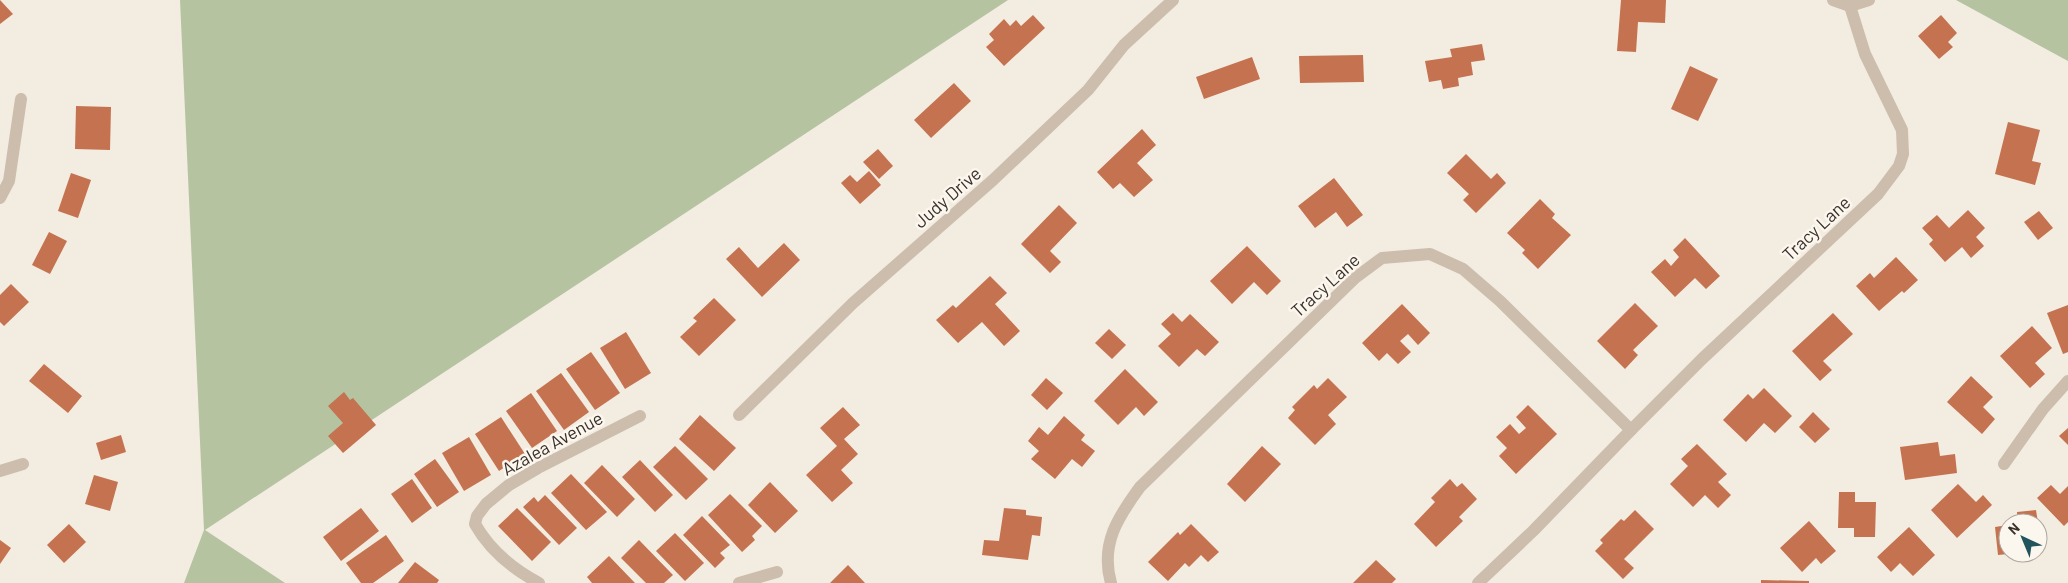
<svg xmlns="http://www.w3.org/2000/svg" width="2068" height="583" font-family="Barlow,sans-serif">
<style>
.green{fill:#b5c3a1}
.building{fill:#c4724f}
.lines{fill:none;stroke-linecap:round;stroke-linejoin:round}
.street{stroke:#ccbdad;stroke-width:12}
.labels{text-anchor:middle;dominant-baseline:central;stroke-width:5;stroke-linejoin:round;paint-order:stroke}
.street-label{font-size:18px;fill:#3a312b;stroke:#fbf6ee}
</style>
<rect width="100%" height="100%" fill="#f3ece1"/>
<g class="green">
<polygon points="180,0 1008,0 205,530 285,583 184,583 204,530"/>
<polygon points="1956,0 2068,0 2068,61"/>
</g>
<g class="building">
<polygon points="0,0 13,14 0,24"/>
<polygon points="1621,0 1666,0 1665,23 1638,22 1636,52 1617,51"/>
<polygon points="1033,15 1045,28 1004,66 986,47 994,40 989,34 1004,19 1010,26 1016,20 1021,26"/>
<polygon points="1941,15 1957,33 1948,42 1953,47 1939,59 1918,36"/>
<polygon points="1482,44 1485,60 1471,62 1473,75 1458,78 1459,86 1443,89 1441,80 1429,82 1425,61 1452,57 1450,49"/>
<polygon points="1363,55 1364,82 1300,83 1299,56"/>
<polygon points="1252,57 1260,79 1204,99 1196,77"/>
<polygon points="1690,66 1718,79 1698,121 1671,109"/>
<polygon points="954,83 971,101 931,138 914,120"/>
<polygon points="76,106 111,107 110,150 75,149"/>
<polygon points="2008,122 2040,130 2032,161 2041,163 2035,185 1995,174"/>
<polygon points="1142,129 1156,145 1137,163 1153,180 1134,197 1120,183 1113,189 1097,172"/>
<polygon points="878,149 893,166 879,179 863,162"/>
<polygon points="1466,154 1491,179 1497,173 1506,183 1476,213 1463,200 1469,194 1447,173"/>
<polygon points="869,171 881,185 860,204 841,183 850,175 857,182"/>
<polygon points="71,173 91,180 78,218 58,211"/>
<polygon points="1334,178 1363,215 1347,227 1336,212 1315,228 1298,206"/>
<polygon points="1540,199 1555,214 1552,218 1571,235 1538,269 1522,253 1525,250 1507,233"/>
<polygon points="1059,205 1077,223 1050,251 1061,262 1050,273 1021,244"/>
<polygon points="1968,210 1985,228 1976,237 1984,246 1971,258 1962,247 1945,262 1929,244 1933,240 1922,228 1937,215 1949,228"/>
<polygon points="2039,211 2053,228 2038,240 2024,222"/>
<polygon points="49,232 67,241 50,274 32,265"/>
<polygon points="1685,238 1720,276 1706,289 1695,278 1675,297 1651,272 1665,259 1671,266 1679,257 1673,250"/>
<polygon points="784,243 800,260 762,297 726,259 739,247 758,268"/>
<polygon points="1247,246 1281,281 1267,295 1254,282 1232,304 1210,281"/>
<polygon points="1896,257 1918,280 1904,293 1902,291 1879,311 1856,286 1870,273 1874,278"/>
<polygon points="990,276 1007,293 995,304 1020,331 1004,346 982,322 958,343 936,320 953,305 956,308"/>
<polygon points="11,284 29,302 4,326 0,322 0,295"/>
<polygon points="714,298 736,320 699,356 680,337 697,321 693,318"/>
<polygon points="1635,303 1658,326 1633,350 1638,355 1625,369 1597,341"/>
<polygon points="1402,304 1430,333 1418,345 1408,334 1400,341 1411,352 1398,364 1387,353 1379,361 1362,343"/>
<polygon points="2068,305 2068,352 2063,354 2047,313"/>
<polygon points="1173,313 1182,322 1190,314 1219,342 1205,356 1197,349 1179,367 1158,346 1171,334 1161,324"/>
<polygon points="1833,313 1853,334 1823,361 1832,370 1820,381 1792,351"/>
<polygon points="2032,326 2052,348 2035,363 2045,374 2030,388 2000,356"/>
<polygon points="1109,329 1126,345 1112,359 1095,343"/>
<polygon points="626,332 651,373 625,389 600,348"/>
<polygon points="591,352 620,393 595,410 566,369"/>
<polygon points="44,364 82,396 68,413 29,381"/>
<polygon points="1125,369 1158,402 1144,416 1136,407 1118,425 1094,401"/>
<polygon points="561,373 589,412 564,430 536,391"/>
<polygon points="1971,376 1993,397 1983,407 1995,419 1982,434 1947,402"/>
<polygon points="1046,378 1063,393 1047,410 1031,395"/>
<polygon points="1328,378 1347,397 1328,415 1336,424 1315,445 1288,418 1295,410 1292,407 1314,385 1317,389"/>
<polygon points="1764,388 1792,416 1775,433 1764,423 1746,442 1723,420 1748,394 1753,399"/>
<polygon points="344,392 350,400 353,398 376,425 343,453 328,436 343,423 328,406"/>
<polygon points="531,393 557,431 532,448 506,411"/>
<polygon points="1528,405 1557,434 1516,474 1499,456 1507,448 1496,437 1510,424 1519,434 1526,428 1516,417"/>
<polygon points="843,407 860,425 844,439 858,454 841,470 853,483 832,502 806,475 837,446 820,428"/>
<polygon points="1813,412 1830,429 1815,443 1799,427"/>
<polygon points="700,415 736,448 714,471 679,439"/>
<polygon points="1064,416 1085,435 1081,440 1095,451 1082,467 1072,459 1055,479 1031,459 1039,451 1028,441 1039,427 1048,435"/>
<polygon points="501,417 525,454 499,471 475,434"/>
<polygon points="2068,428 2068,445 2059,436"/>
<polygon points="121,435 126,452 101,460 96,443"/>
<polygon points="469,437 491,475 464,491 442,453"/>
<polygon points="1938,442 1940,456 1955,454 1957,473 1905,480 1900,447"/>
<polygon points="1697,444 1727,474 1718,482 1731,495 1718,508 1705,495 1693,507 1670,484 1688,466 1681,459"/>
<polygon points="675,446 708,479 686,500 653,467"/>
<polygon points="1262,446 1281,464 1245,502 1227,484"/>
<polygon points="435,459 459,492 437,507 414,474"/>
<polygon points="640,460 673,495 655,512 622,477"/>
<polygon points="602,465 635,499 617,517 584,483"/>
<polygon points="571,474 607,512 586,530 551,493"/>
<polygon points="94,475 118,482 110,511 85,504"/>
<polygon points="412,479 432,508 412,523 391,494"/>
<polygon points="1450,479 1457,487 1462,483 1477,499 1459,517 1463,521 1436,547 1414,524 1435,502 1431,498"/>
<polygon points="770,482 798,511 775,533 748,505"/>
<polygon points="1958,484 1976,502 1983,495 1992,505 1957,538 1931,510"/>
<polygon points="2051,485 2060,494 2068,486 2068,522 2064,526 2037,498"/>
<polygon points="1839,492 1855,492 1855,502 1876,502 1875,537 1854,537 1854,528 1838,528"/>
<polygon points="730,494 762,526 752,536 755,540 742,552 708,515"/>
<polygon points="545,495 577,528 559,545 523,507 534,497 538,502"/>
<polygon points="361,508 379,531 341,561 323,537"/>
<polygon points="517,508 551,542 532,561 498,526"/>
<polygon points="1004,508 1026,510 1026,515 1042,517 1040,536 1032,535 1028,560 982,555 984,540 999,541"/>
<polygon points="1635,510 1654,529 1624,559 1634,568 1623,579 1595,551 1603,543 1600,540 1621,519 1624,521"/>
<polygon points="2036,510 2038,523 2018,523 2017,512"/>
<polygon points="702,516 730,545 720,553 725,558 715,568 683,535"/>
<polygon points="1809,521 1836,551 1821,564 1816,558 1802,572 1780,548"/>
<polygon points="69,524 86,542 64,563 47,545"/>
<polygon points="1191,524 1219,552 1208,562 1201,555 1189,567 1185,563 1168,581 1148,562 1178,532 1180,535"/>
<polygon points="2008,525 2008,554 1998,555 1995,527"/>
<polygon points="1909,527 1935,555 1913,576 1900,563 1891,572 1877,557"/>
<polygon points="675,533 704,563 685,581 656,551"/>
<polygon points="386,535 404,561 373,583 361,583 346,563"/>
<polygon points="0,540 11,548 0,564"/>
<polygon points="639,540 673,575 664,583 646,583 621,558"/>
<polygon points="609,556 635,583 592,583 587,577"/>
<polygon points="1376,560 1396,579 1392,583 1353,583"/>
<polygon points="415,562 439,580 437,583 398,583"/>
<polygon points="848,565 865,583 830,583"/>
<polygon points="1761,580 1809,581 1809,583 1761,583"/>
</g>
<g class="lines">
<g class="street">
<polyline points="1833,0 1850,6 1869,0"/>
<polyline points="0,198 9,181 21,99"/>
<polyline points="739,415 853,303 993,180 1088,90 1124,45 1173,0"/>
<polyline points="1631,430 1702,359 1878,194 1899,166 1903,154 1902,130 1865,54 1850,6"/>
<polyline points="2004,464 2043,409 2068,381"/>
<polyline points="0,471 23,464"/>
<path d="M539 583C513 569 489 549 475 524L477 516 486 504 509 485 538 468 640 416"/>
<polyline points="739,583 777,572"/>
<path d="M1111 583C1100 544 1118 517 1140 487L1355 278 1382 258 1430 254 1463 269 1500 301 1631 430 1533 531 1478 583"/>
</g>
</g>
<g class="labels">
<g class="street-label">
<text transform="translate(947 197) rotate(-41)">Judy Drive</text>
<text transform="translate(1816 228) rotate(-43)">Tracy Lane</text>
<text transform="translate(1325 285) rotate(-42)">Tracy Lane</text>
<text transform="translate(552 443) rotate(-29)">Azalea Avenue</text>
</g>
</g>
<g transform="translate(2023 538) rotate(316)"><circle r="24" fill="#fbf6ee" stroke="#aea7a0"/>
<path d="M0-4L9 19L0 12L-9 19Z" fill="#21545c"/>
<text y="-8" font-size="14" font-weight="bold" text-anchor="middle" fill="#3a312b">N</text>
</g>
</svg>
